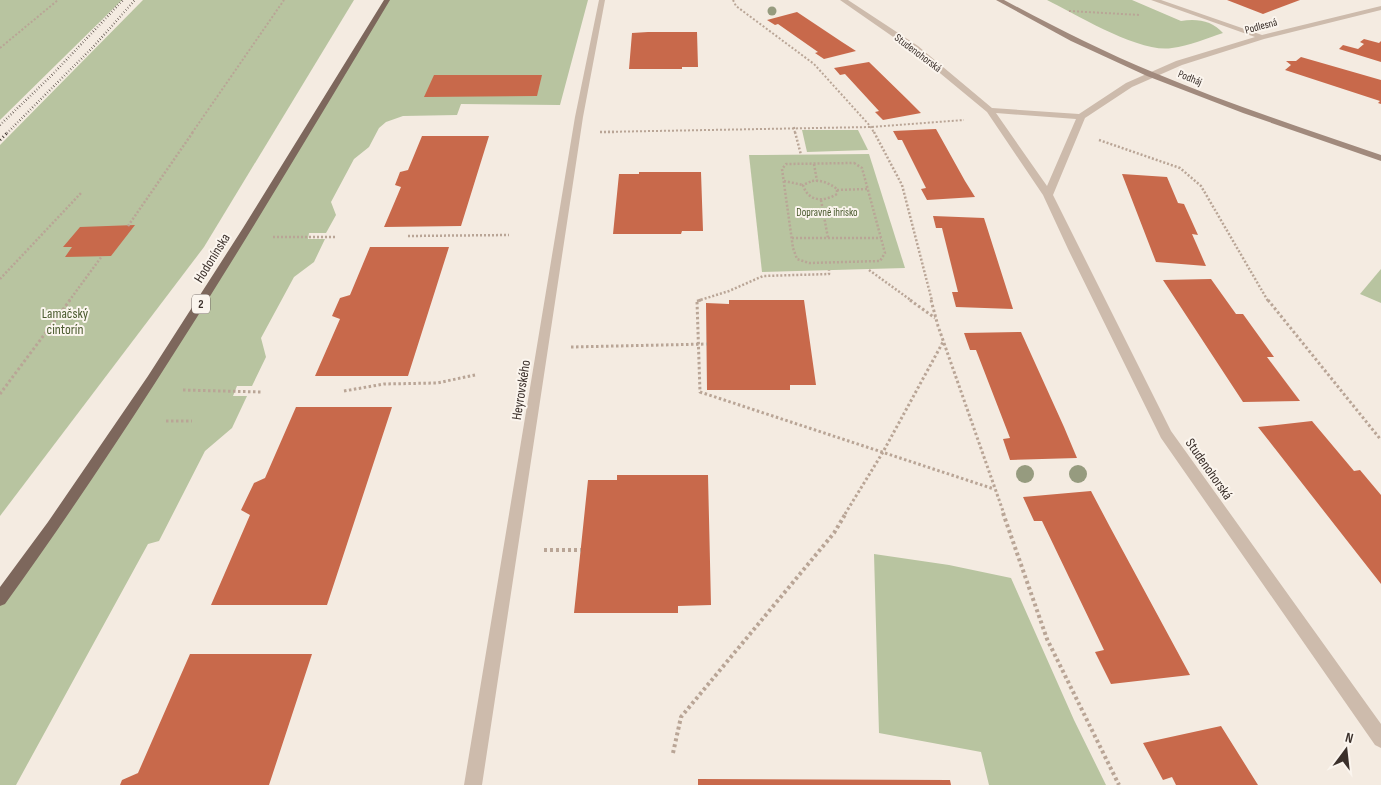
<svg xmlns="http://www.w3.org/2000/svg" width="1381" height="785" font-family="'Sofia Sans Condensed',sans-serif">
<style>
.green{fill:#b8c4a0}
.building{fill:#c8694b}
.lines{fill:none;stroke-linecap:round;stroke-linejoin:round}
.path-far3{stroke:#b9a596;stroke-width:2;stroke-dasharray:2 2;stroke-linecap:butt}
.path-far2{stroke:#b9a596;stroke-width:2.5;stroke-dasharray:2 2;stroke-linecap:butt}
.path-far1{stroke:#b9a596;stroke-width:3;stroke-dasharray:2.5 2.5;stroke-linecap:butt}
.path{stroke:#b9a596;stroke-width:4;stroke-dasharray:3 3;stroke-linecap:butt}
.street{fill:#cdbbac;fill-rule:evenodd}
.secondary{fill:#a18a7d;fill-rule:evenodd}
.primary{fill:#7d675c;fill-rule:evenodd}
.rail-far1{stroke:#3b302b;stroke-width:2.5;stroke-dasharray:0.5 2.5;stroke-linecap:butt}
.rail{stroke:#3b302b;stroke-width:3;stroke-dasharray:1 3;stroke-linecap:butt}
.tree{fill:#969b7f}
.labels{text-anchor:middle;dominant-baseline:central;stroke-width:4;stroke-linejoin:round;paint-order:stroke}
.far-street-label{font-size:11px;fill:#3b302b;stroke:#fbf5ee}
.far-park-label{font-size:11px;fill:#4a5a2e;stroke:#fbf5ee}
.shield{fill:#fbf5ee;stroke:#756b66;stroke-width:1}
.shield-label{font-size:12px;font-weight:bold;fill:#3b302b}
.street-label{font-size:14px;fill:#3b302b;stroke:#fbf5ee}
.park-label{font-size:14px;fill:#4a5a2e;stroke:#fbf5ee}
</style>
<rect width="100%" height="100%" fill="#f4ebe1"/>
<g class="green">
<polygon points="0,0 122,0 0,120"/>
<polygon points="143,0 354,0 204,247 0,516 0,145"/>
<polygon points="387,0 588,0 560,105 461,104 457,115 403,116 386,122 379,128 369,147 354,159 331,202 336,215 326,233 309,233 308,239 325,239 314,262 294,277 261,338 266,357 252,386 237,386 233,396 247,396 232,428 205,451 159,541 148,544 16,785 0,785 0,599 81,487"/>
<path d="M1047 0H1132L1181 21C1197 18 1213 21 1223 33 1207 38 1189 46 1172 48 1141 54 1075 14 1047 0Z"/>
<polygon points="802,130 858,130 868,150 807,152"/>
<polygon points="869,154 905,268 762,272 749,155"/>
<polygon points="1381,269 1381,303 1360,294"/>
<polygon points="874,554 949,565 1011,578 1074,720 1106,785 989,785 981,752 879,733"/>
</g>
<g class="building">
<polygon points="1227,0 1300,0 1263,14"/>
<polygon points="797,12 842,42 856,51 824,59 815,53 818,52 778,24 775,25 767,20"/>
<polygon points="648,32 697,32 698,67 682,67 682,69 629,69 632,33"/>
<polygon points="1364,39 1379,43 1381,41 1381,62 1339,49 1343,45 1358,49 1364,44 1360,42"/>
<polygon points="1301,57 1381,80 1381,104 1378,103 1380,101 1285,70 1291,65 1286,61 1296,61"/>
<polygon points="869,62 909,101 921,113 883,120 875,112 879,111 845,74 840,75 834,68"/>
<polygon points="434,75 542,75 537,96 424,97"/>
<polygon points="936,129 965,181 975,197 927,200 921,189 926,188 902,140 898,140 893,131"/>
<polygon points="422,136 489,136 461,226 384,227 401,187 395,185 400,172 408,170"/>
<polygon points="639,172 701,172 703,231 682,231 681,234 613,234 619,174 639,174"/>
<polygon points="1122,174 1167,177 1178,203 1184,204 1198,235 1192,234 1206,266 1156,262"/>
<polygon points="933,216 984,218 1013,309 956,307 952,292 958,292 942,228 936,228"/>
<polygon points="135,225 111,256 65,257 72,247 63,247 80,227"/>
<polygon points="370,247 449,247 408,376 315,376 340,319 332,316 340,298 350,295"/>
<polygon points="1211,279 1236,314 1243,314 1274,357 1267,357 1300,401 1243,402 1163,280"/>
<polygon points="729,300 804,300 816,385 790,385 790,390 707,390 706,303 729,304"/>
<polygon points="1021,332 1064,427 1077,458 1010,460 1003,439 1010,438 976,350 970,350 964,333"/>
<polygon points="296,407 392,407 327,605 211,605 250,515 241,510 254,483 265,478"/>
<polygon points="1312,421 1354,471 1360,470 1381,495 1381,584 1258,427"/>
<polygon points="617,475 708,475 711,605 678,606 678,613 574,613 588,480 617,480"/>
<polygon points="1091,491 1110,527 1190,675 1111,684 1095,652 1104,650 1042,521 1034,521 1023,497"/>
<polygon points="190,654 312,654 269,785 120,785 122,780 138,773"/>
<polygon points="1221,726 1258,785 1176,785 1172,777 1163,780 1143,743"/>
<polygon points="698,779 950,780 951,785 698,785"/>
</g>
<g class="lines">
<g class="path-far3">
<polyline points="733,0 736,6 814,64 871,127 874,133"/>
<polyline points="1069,11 1140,15"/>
<polyline points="0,48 58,0"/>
<polyline points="794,127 795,133"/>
<polyline points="600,132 871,127 964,120"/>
<polyline points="192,133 284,0"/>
</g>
<g class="path-far2">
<polyline points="600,132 616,132"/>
<polyline points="795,132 801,155"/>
<polyline points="874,132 902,185 932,301"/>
<polyline points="1099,140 1180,168 1201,186 1268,301"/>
<polygon points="854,163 862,168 885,253 880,261 809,263 797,259 793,248 782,169 786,164"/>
<polyline points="814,164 817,181"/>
<polyline points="784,181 803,185"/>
<path d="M812 181C822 180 829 183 837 189V194C824 202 808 202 803 185Z"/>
<polyline points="837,190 868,189"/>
<polyline points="821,200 828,238"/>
<polyline points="128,226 193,132"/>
<polyline points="408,236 509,235"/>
<polyline points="273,237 335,237"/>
<polyline points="792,238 881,238"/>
<polyline points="869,270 912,301"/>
<polyline points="0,279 81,193"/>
<polyline points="69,301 102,256"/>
<polyline points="697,301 729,291 763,276 829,274 829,270"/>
</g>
<g class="path-far1">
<polyline points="701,300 697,301 700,392 994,489"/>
<polyline points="910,300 935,318"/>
<polyline points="931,300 938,326 1004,514"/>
<polyline points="1268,300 1381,440"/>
<polyline points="571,347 707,344"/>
<polyline points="183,390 261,392"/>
<polyline points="344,391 384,384 437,383 475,375"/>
<polyline points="0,394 70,300"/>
<polyline points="166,421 192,421"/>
<polyline points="845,514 883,452 943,342"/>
</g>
<g class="path">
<polyline points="1003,513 1047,639 1119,785"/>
<polyline points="544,550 581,550"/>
<polyline points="673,753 681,717 834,533 846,513"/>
</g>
<g class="street">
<polygon points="599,0 605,0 583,117 482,785 464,785 575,117"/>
<path d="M840 0H848L918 46 992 108 1079 114 1126 83 1176 61 1255 37 1151 0H1161L1262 35 1381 6V10L1264 39 1182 65 1132 87 1085 118 1053 195 1171 431 1381 724V748L1375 745 1161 438 1068 249 1043 195 987 112 912 50ZM996 113 1076 119 1047 186Z"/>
</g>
<path class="secondary" d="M996 0H1004C1053 26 1103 52 1155 73 1229 104 1305 129 1381 155V161L1243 113 1147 76 1071 41Z"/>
<path class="primary" d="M384 0H390C267 205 145 410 5 604L0 606V587L48 522 148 376 243 228Z"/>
<g class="rail-far1">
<polyline points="0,125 51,76 123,0"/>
<polyline points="7,133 94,46 135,0"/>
</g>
<polyline class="rail" points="0,140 8,132"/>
</g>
<g class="tree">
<circle cx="772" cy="11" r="4.5"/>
<circle cx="1025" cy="474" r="9"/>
<circle cx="1078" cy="474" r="9"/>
</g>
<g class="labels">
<g class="far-street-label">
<text transform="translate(1261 26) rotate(-15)">Podlesná</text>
<text transform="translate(918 53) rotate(37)">Studenohorská</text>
<text transform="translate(1190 78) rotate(22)">Podháj</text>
</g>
<g class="far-park-label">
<text x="827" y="212">Dopravné ihrisko</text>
</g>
<rect class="shield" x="192" y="294.5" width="18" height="19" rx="4"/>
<g class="shield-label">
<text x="201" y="304">2</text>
</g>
<g class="street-label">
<text transform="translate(212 258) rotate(-58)">Hodonínska</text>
<text transform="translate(521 390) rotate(-81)">Heyrovského</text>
<text transform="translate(1209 469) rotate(55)">Studenohorská</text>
</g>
<g class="park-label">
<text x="65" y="313">Lamačský<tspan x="65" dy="16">cintorín</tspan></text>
</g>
</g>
<g transform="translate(1346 750) rotate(15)" stroke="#fbf5ee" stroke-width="4" paint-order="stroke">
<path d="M0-4L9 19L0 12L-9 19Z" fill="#3b302b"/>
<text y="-8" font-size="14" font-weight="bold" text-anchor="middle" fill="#3b302b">N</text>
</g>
</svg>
